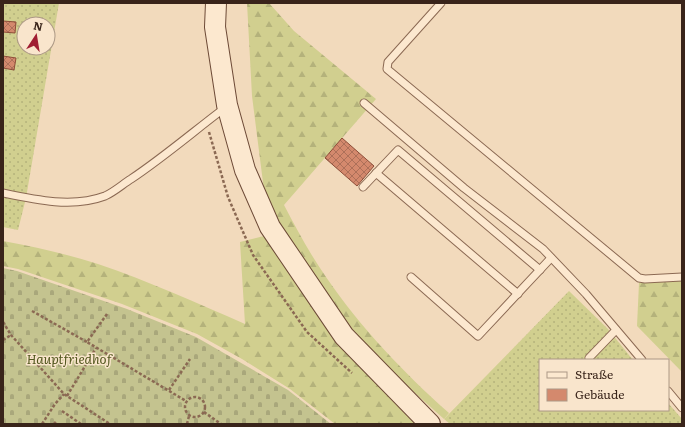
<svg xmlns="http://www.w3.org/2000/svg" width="685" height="427" font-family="Literata,serif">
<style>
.grass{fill:url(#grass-dots);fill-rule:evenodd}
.forest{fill:url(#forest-firs)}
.cemetery{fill:url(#cemetery-stones)}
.building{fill:url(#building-cross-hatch);stroke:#8d4c37}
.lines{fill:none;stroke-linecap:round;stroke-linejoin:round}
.service-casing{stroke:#8b6953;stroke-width:9}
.secondary-casing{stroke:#6d4a37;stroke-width:22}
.path{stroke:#8b6953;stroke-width:2.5;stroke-dasharray:3 2;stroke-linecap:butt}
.service{stroke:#fce8cf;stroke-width:7}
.secondary{stroke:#fce8cf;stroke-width:20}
.labels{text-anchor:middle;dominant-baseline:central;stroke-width:3;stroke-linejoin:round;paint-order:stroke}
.park-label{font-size:13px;font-style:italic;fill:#52571e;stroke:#f9e5cc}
</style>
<defs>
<pattern id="grass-dots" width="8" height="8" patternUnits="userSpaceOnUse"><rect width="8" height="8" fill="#d1cf8f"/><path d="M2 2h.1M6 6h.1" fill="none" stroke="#b4b27b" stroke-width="1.8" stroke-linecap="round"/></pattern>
<pattern id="forest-firs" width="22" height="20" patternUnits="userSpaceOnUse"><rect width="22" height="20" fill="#d1cf8f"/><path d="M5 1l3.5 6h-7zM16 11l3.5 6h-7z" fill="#b4b27b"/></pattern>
<pattern id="cemetery-stones" width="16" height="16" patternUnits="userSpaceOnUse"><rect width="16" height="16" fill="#c4c38f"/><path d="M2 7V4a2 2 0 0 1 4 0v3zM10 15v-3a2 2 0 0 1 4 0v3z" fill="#a9a77b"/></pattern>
<pattern id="building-cross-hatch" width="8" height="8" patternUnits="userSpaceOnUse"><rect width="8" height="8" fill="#d4896d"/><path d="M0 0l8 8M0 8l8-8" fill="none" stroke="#ad7059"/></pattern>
</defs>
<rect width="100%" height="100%" fill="#f2dabc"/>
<g class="grass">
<path d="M3 3H59L26 198 18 230 3 227ZM24 24H48V48H24Z"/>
<polygon points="569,291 608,329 633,360 540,360 540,410 668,410 668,403 682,419 682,424 450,424 444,419"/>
</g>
<g class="forest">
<path d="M247 3H269L294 31 376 99 284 205C297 230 310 254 326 277 360 327 404 373 449 413L444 419 407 386 430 424H335L290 389 242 359 197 334 122 304 18 269 3 266V241C35 247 67 254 98 264 148 281 197 303 245 324L240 242 276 233 266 206 252 96Z"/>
<polygon points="682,280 682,372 637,326 639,283"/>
</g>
<polygon class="cemetery" points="3,268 17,271 127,309 196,337 288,390 331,424 3,424"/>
<g class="building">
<polygon points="3,21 16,22 15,33 3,32"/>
<polygon points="3,56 16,58 14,70 3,68"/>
<polygon points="342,138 374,166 357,186 325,158"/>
</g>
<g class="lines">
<g class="service-casing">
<g id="service">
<polyline points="441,3 388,62 387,69 639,278 645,279 682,277"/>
<polyline points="364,103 464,188 543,249 586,294 642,360"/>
<polyline points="376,173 518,294"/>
<polyline points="363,187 398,150 540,270"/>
<path d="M3 193C36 200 73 208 105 196 114 192 123 184 131 179 164 157 194 131 226 107"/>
<polyline points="411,277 478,336 551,258"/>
<polyline points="589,358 616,330"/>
<polyline points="668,391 682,408"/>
</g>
</g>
<g class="secondary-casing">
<polyline id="secondary" points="216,3 215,27 227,105 245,170 270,227 344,336 430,424"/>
</g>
<g class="path">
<polyline points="209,132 228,197 253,255 307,332 352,373"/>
<polyline points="32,311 87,342"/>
<polyline points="107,314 87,342 186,401"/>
<polyline points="3,322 11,335 64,394 110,424"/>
<polyline points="3,340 11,335"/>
<polyline points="169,390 190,359"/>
<polyline points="67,396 96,348"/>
<circle cx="195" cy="407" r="10"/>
<polyline points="62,411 81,424"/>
<polyline points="204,412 221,424"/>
<polyline points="54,422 56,424"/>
<polyline points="42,424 55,404 64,394"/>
<polyline points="187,424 189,416"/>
</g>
<use href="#service" class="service"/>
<use href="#secondary" class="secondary"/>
</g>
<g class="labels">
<g class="park-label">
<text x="69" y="358">Hauptfriedhof</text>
</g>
</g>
<rect width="685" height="427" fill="none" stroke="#39241a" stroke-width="8"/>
<rect x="539" y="359" width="130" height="52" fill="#f9e5cc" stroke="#ac9885"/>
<rect x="547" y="372" width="20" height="6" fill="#fce8cf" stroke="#ac9885"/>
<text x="575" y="379" font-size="12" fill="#39241a">Straße</text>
<rect x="547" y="389" width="20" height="12" fill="#d4896d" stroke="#ac9885"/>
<text x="575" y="399" font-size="12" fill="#39241a">Gebäude</text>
<g transform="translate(36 36) rotate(12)"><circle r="19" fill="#f9e5cc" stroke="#ac9885"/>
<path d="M0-3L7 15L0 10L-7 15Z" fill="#a01d32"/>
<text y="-6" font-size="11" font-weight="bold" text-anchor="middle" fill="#39241a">N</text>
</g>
</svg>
